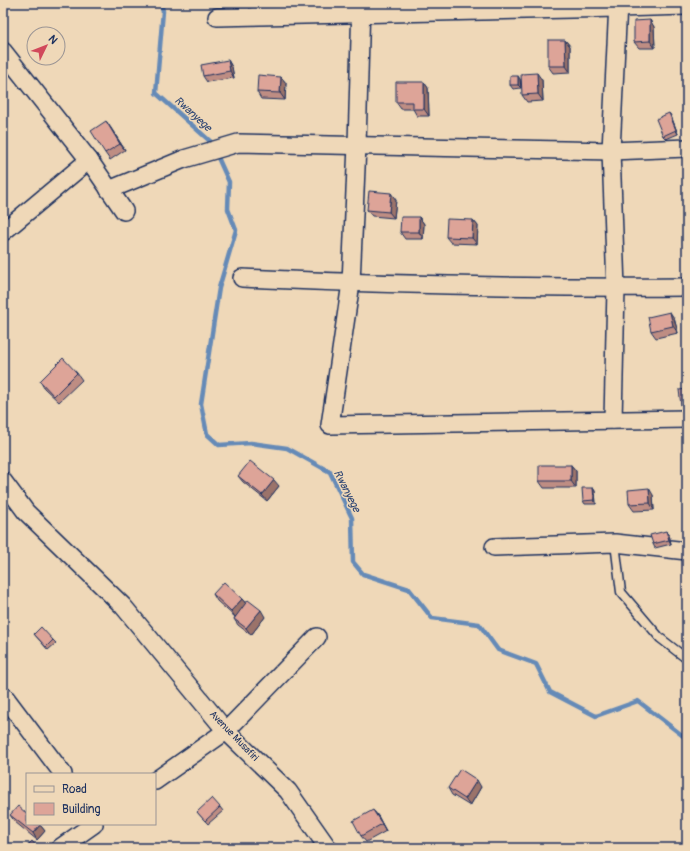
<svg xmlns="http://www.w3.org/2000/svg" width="690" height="851" font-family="Pangolin,sans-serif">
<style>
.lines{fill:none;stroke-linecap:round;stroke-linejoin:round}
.stream{stroke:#658ab7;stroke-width:4.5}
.lane-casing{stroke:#1b2f5e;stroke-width:11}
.street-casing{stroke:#1b2f5e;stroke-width:20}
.lane{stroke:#efd8b8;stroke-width:8}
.street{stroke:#efd8b8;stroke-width:17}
.wall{fill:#be8d83;stroke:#1b2f5e}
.shaded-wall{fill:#9b736a;stroke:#1b2f5e}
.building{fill:#dda498;stroke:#1b2f5e}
.labels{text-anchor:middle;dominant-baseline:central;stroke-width:3;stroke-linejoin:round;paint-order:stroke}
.street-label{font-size:10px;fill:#1b2f5e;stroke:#efd8b8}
.water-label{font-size:11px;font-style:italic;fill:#2e4674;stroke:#efd8b8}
</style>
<rect width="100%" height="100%" fill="#efd8b8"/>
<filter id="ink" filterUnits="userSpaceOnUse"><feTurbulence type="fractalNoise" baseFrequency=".025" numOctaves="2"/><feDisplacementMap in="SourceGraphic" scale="8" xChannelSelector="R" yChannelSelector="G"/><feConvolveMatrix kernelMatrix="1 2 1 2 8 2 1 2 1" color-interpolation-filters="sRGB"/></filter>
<g filter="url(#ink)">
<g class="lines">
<polyline class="stream" points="161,3 163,11 156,93 211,142 229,182 228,209 236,230 219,288 201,404 207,434 219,445 251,443 287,448 330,472 352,518 353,562 363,574 409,589 432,618 479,624 498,650 536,664 550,692 596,716 638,701 687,739"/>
<g class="lane-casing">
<polyline id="lane" points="615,543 621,592 660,638 687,659"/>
</g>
<g class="street-casing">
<g id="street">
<polyline points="361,3 357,145 351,283 330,425 687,419"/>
<polyline points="217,17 618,8 687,6"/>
<polyline points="3,51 89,160 124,211"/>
<polyline points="109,190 184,159 238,143 611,151 687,148"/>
<polyline points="3,232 89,160"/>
<path d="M242 278C390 285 539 288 687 287"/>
<polyline points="613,420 616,288 611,151 618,3"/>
<polyline points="3,481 26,512 123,606 226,731 288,791 328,848"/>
<polyline points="494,547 615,543 687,551"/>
<polyline points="5,697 63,774"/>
<polyline points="155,781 226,731 317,637"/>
<polyline points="60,848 94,824"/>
</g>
</g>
<use href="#lane" class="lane"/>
<use href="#street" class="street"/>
</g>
<g class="wall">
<polygon points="246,3 273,3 273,4 249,8"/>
<polygon points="650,20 654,27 655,48 639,48 634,42"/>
<polygon points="565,40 570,46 570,72 553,73 548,66"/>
<polygon points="228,60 232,67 234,78 207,82 203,76"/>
<polygon points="281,77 286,83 285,100 261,99 257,92"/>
<polygon points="520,79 521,88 513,89 510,85"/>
<polygon points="542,80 543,101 527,102 522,95"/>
<polygon points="424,82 428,88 429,116 417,116 413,109 401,109 396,102"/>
<polygon points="669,113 671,116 678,134 666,139 663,136"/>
<polygon points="106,121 125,150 110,160 105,153"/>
<polygon points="396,200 394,218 372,216 367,210"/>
<polygon points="419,217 424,224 423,239 405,239 400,232"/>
<polygon points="473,220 478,226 477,244 451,243 446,237"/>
<polygon points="674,318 678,333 656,338 651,331"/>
<polygon points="77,373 82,380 59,402 44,388 40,381"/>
<polygon points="687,389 687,408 683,409 681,405"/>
<polygon points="571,465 576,471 576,488 544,488 539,481"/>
<polygon points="238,476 279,486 267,501 243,482"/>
<polygon points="593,488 595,491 596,504 585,504 583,501"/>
<polygon points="653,495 654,510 634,511 629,504"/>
<polygon points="666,531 669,534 671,544 655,548 653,544"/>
<polygon points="213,594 242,599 246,604 265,617 251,635 238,625 234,619 235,617 217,601"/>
<polygon points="34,634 53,640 56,643 48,650"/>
<polygon points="481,787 470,806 452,795 448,788"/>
<polygon points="220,807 223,811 208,824 197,812"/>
<polygon points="373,810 378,816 386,831 366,842 361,836"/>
<polygon points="10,815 40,825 45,831 37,840 15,822"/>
</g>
<g class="shaded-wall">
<polygon points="650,20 654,27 655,48 650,41"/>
<polygon points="565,40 570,46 570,72 566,66"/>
<polygon points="228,60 232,67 234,78 230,71"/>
<polygon points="537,73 542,80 543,101 538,94"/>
<polygon points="518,76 520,79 521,88 518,85"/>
<polygon points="281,77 286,83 285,100 280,93"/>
<polygon points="424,82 428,88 429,116 424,109"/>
<polygon points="669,113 671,116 678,134 676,130"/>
<polygon points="106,121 111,128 125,150 120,144"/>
<polygon points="391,193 396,200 394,218 389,212"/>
<polygon points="419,217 424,224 423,239 419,232"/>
<polygon points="473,220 478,226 477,244 472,238"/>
<polygon points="670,312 674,318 678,333 673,326"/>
<polygon points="571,465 576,471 576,488 571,481"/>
<polygon points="274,480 279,486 267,501 262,495"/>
<polygon points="593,488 595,491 596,504 594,500"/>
<polygon points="649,488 653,495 654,510 650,503"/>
<polygon points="666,531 669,534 671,544 669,540"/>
<polygon points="242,599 247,605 235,617 231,611"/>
<polygon points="261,610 265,617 251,635 246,628"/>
<polygon points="477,780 481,787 470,806 465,799"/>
<polygon points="373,810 378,816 386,831 382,824"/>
<polygon points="40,825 45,831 37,840 33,833"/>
</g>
<g class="building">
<polygon points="650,20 650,41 634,42 634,21"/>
<polygon points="548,40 565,40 566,66 548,66"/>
<polygon points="228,60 230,71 203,76 201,65"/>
<polygon points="537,73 538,94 522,95 521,74"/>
<polygon points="258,75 281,77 280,93 257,92"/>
<rect x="510" y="76" width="8" height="9"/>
<polygon points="396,82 424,82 424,109 413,109 413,102 396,102"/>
<polygon points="669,113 676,130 663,136 656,119"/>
<polygon points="106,121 120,144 105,153 91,131"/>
<polygon points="369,191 391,193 389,212 367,210"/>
<polygon points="401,217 419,217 419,232 400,232"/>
<polygon points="447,219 473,220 472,238 446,237"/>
<polygon points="670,312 673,326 651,331 648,317"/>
<polygon points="63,358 77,373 54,396 40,381"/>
<polygon points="687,389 687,404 681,405 679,390"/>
<polygon points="250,461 274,480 262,495 238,476"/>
<rect x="539" y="465" width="32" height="16"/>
<polygon points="582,488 593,488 594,500 583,501"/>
<polygon points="649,488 650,503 629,504 628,490"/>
<polygon points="666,531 669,540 653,544 650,535"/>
<polygon points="224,582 242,599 231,611 213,594"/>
<polygon points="248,600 261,610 246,628 234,619"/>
<polygon points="41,627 53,640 46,647 34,634"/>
<polygon points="460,769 477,780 465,799 448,788"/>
<polygon points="212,798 220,807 205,821 197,812"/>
<polygon points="18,806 27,814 27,824 39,824 40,825 33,833 10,815"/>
<polygon points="373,810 382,824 361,836 353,821"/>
<polygon points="32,841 38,848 27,848 26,847"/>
<polygon points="279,845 282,848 274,848"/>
</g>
</g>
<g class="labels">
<g class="street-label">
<text transform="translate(234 736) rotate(46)">Avenue Musafiri</text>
</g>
<g class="water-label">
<text transform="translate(193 114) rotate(42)">Rwanyege</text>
<text transform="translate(347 491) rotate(63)">Rwanyege</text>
</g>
</g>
<rect width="690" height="851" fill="none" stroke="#efd8b8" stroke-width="16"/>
<rect x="8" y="8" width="674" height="835" fill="none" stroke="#1b2f5e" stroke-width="1.5" filter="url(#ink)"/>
<rect x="26" y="773" width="130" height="52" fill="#efd8b8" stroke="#9a9494"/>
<rect x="34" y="786" width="20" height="6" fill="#efd8b8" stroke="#9a9494"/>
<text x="62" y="793" font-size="12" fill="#1b2f5e">Road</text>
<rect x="34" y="803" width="20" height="12" fill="#dda498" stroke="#9a9494"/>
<text x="62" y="813" font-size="12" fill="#1b2f5e">Building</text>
<g transform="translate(46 46) rotate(47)"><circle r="19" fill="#efd8b8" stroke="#9a9494"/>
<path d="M0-3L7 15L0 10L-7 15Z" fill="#d1495b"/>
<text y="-6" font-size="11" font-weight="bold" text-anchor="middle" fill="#1b2f5e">N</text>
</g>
</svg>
